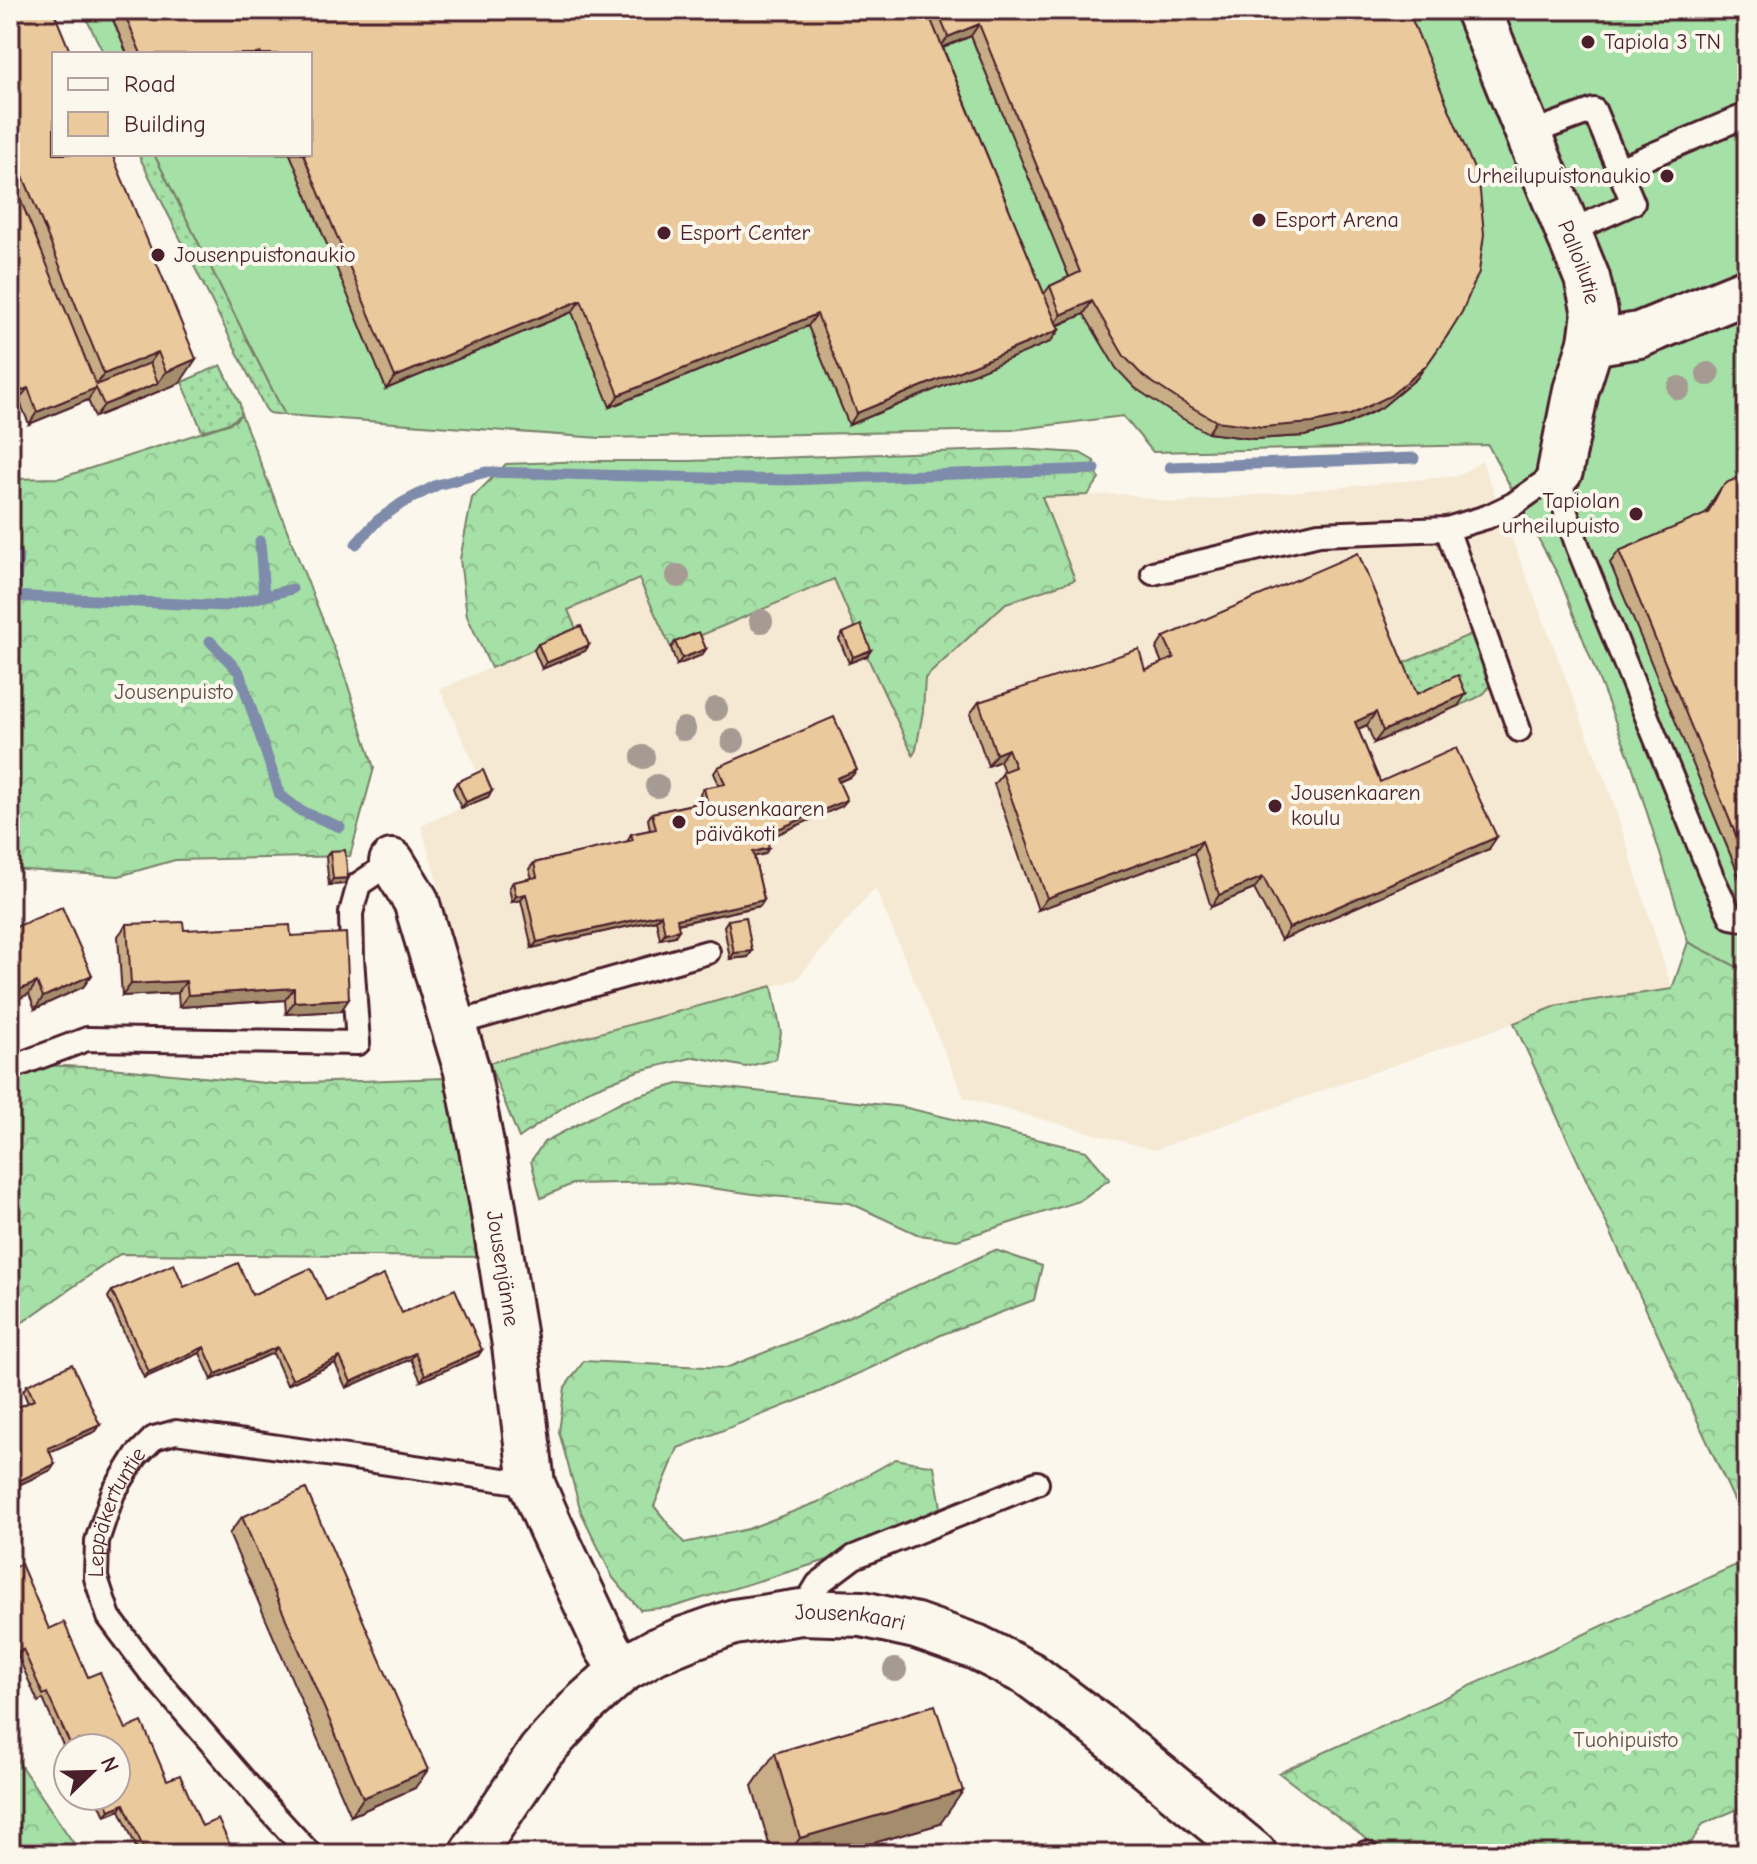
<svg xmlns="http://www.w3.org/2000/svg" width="1757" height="1864" font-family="'Comic Neue',sans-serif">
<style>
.built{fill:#f6e9d4}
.grass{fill:url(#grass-dots);stroke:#788068;stroke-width:2}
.forest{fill:url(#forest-crowns);stroke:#788068;stroke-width:2}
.pitch{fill:#a5e0a6;stroke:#788068;stroke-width:2}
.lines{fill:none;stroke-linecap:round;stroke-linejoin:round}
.stream{stroke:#7f8baa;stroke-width:11}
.lane-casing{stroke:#4a1f2b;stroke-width:28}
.street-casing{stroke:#4a1f2b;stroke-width:50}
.lane{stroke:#fbf7ec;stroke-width:22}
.street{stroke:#fbf7ec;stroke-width:44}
.tree{fill:#a69b93}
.wall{fill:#c9ad86;stroke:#4a1f2b;stroke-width:2;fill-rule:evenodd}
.shaded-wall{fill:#a48d6d;stroke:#4a1f2b;stroke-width:2}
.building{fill:#eac99c;stroke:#4a1f2b;stroke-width:2}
.poi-dot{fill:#4a1f2b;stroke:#fbf7ec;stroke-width:3}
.labels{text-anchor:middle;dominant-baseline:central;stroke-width:8;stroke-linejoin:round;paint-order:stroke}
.poi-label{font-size:22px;fill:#4a1f2b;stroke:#fbf7ec;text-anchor:start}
.street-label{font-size:22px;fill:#4a1f2b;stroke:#fbf7ec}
.park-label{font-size:22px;fill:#614f4a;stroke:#fbf7ec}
</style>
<defs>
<pattern id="grass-dots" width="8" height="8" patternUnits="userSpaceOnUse" patternTransform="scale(2)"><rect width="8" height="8" fill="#a5e0a6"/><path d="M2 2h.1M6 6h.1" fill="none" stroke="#90c08f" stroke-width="1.8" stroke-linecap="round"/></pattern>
<pattern id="forest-crowns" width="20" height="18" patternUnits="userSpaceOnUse" patternTransform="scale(2)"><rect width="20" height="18" fill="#a5e0a6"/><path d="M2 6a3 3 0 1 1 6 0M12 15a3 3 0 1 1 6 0" fill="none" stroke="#90c08f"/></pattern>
</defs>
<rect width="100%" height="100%" fill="#fbf7ec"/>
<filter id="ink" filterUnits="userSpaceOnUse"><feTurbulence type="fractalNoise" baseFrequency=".0125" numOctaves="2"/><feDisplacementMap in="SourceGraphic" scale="16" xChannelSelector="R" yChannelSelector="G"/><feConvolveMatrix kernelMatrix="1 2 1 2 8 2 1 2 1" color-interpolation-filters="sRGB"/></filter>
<g filter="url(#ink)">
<polygon class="built" points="1482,461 1612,798 1672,989 1559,1005 1514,1023 1154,1150 964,1098 875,888 796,980 489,1063 421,825 461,808 479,776 440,689 577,631 567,610 640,578 670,648 834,579 1042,497 1128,494 1173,503 1457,476"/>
<g class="grass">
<polygon points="138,154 154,154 285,415 269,413 265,408"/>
<path d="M221 365 240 404 241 414C231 425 216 427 202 431L182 382Z"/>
<path d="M1476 632C1482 648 1497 672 1487 690 1482 698 1466 702 1458 706L1449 688 1408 706 1392 668Z"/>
</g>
<g class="forest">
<polygon points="241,414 345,676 374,768 350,856 175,860 119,876 10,869 10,479 60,478 228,424 236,420"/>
<polygon points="1019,449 1080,453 1094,461 1099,479 1088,495 1042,497 1075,580 1006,603 925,678 923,711 916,750 913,755 867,656 834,579 671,648 639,579 568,610 577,631 491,668 467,616 460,559 472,498 506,464 588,461 689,461"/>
<polygon points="1688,942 1747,948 1747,1528 1514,1023 1559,1005 1672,989"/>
<polygon points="772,986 781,1033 776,1059 746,1067 695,1057 638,1071 585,1092 519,1138 489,1063"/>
<polygon points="39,1065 110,1068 275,1084 444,1078 486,1257 120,1254 10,1331 10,1071"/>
<polygon points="681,1083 903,1107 1086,1151 1110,1179 1079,1201 957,1240 919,1235 850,1203 761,1195 667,1182 572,1184 541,1198 531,1161 544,1142 624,1100"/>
<polygon points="995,1250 1042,1266 1034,1300 943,1334 819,1392 678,1448 654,1506 684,1543 748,1529 823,1500 896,1459 934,1466 941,1507 834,1558 673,1607 640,1610 613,1578 581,1512 559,1432 565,1387 584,1361 726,1368 808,1335"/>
<polygon points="1747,1560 1747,1805 1703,1824 1684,1854 1386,1854 1279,1773"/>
<polygon points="10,1750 81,1854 10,1854"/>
</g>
<polygon class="pitch" points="82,10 1747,10 1747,972 1688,942 1631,762 1559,577 1488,445 1153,452 1123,416 1012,430 600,438 285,415 154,154 310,154 310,54 104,54"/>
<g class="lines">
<g class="stream">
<polyline points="1170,467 1414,458"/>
<polyline points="260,541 264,596"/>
<polyline points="356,544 377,521 402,503 437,485 486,472 786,480 1095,469"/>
<polyline points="10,596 225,606 292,589"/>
<polyline points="15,596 18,556"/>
<polyline points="210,641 239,672 280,795 301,811 340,827"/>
</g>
<g class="lane-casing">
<g id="lane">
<polyline points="1528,134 1594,110 1633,203 1568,232"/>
<polyline points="1619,169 1747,115"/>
<polyline points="1447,529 1519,730"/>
<polyline points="1153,573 1319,534 1447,529 1487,517 1514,504 1560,471 1566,513 1578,547 1712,877 1731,917 1747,920"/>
<polyline points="454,1024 708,952"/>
<polyline points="10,1068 87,1039 358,1043 352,958 351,913 359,884 392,862"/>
<polyline points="801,1612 818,1584 854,1557 1037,1483"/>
<path id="s1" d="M310 1854 265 1805 148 1669 109 1617 96 1578 97 1541 113 1493 136 1456 154 1438 176 1432 532 1484"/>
<polyline points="1365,1854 1366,1853"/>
</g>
</g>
<g class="street-casing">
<g id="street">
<path id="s2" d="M1478 10 1587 278 1595 313 1591 343 1576 390 1560 471"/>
<polyline points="1591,343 1639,335 1747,291"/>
<path id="s3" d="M392 862 416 901 467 1071 492 1201 515 1345 532 1484 550 1526 607 1647 622 1670"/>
<path id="s4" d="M472 1854 541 1751 582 1706 622 1670 656 1651 688 1638 734 1622 801 1612 862 1614 916 1626 976 1647 1029 1674 1097 1725 1254 1854"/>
</g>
</g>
<use href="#lane" class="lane"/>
<use href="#street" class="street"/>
</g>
<g class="tree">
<circle cx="1708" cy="374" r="12"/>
<circle cx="1679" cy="388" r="12"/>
<circle cx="678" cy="576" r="12"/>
<circle cx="761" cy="621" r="12"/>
<circle cx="716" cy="709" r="12"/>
<circle cx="684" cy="729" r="12"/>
<circle cx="733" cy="741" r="12"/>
<circle cx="643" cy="757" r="12"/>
<circle cx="657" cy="786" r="12"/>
<circle cx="895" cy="1670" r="12"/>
</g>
<g class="wall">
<polygon points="10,10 180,383 95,417 88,400 29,424 19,400 10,404"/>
<path d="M109 10H927L930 17 935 10H1408L1417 378 1381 408 1341 427 1304 436 1254 439 1208 433 1171 412 1135 388 1116 368 1084 314 1057 326 1059 330 1050 342 849 425 808 326 610 407 572 312 386 389 290 154H310V54H127ZM971 36 1069 277 1050 286 1044 294 943 48Z"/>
<polygon points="1747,474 1747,895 1610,563 1619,551 1705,515 1713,500 1721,488"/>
<polygon points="843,633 871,650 867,656 849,663 839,639"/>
<polygon points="1164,637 1417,694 1458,706 1374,743 1367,725 1358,729 1380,782 1489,849 1281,940 1254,889 1211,907 1194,853 1038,910 994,784 1004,772 1000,761 988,766 970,714 979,702 1145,670 1162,663 1156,649"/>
<polygon points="675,642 706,649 702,655 677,665 671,648"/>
<polygon points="538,644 589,645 585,651 542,669 534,650"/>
<polygon points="718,767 852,776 839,782 842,806 767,838 765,854 754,856 764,900 760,906 678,924 675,936 660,939 656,920 532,948 521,900 512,902 509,888 513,882 532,878 529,869 534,863 627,842 631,834 650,830 648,819 652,813 701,802 700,794 704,788 719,785 714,773"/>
<polygon points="457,782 492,791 488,797 461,808 453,788"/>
<polygon points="330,851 348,878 344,884 329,885 326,857"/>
<polygon points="728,920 752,951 748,957 730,959 724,926"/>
<polygon points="127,924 184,930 291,936 341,1011 286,1014 285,1000 179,1007 178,993 122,996 118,936"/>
<polygon points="16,927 92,975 83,987 35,1009 29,994"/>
<polygon points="184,1287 326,1300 402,1313 482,1350 478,1356 421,1381 411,1359 346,1388 335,1363 287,1385 273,1353 212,1380 200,1353 144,1378 108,1297 112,1291"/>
<polygon points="27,1385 100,1425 96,1431 49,1452 51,1470 10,1489 10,1411 28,1403 23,1391"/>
<polygon points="242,1517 415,1788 351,1816 229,1534"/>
<polygon points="49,1629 126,1729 202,1826 234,1854 158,1854 157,1851 151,1854 139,1854 120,1810 105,1816 96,1796 116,1796 116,1748 75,1748 74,1746 65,1750 43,1699 38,1702 18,1656 10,1659"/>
<polygon points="775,1753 940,1824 835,1854 772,1854 752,1786"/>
</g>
<g class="shaded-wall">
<polygon points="979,24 971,36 939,49 948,37"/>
<polygon points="581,300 572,312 386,389 395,377"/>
<polygon points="1092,301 1084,314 1053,327 1061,315"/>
<polygon points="817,314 808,326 610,407 619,395"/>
<polygon points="1059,330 1050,342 849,425 857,413"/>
<polygon points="1447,336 1417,378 1381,408 1341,427 1304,436 1254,439 1208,433 1216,421"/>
<polygon points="158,352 141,375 96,388 88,400 29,424 37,412 93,389 104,374"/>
<polygon points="196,359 180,383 95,417 104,405 158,383 166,372"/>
<polygon points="28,388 19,400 10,404 10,395"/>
<polygon points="589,645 585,651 542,669 546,663"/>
<polygon points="706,649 702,655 677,665 682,658"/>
<polygon points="871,650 867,656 849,663 853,657"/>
<polygon points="1466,694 1458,706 1374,743 1383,731"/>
<polygon points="1376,712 1367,725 1346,734 1355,722"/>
<polygon points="1008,749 1000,761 988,766 996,754"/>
<polygon points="857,770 852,776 833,784 837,778"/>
<polygon points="492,791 488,797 461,808 466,802"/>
<polygon points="847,800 842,806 762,841 766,834"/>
<polygon points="1497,837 1489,849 1281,940 1289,928"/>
<polygon points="1202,841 1194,853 1038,910 1047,898"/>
<polygon points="769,848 765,854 749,858 753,852"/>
<polygon points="1263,877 1254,889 1211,907 1219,895"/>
<polygon points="348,878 344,884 329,885 333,879"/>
<polygon points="526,894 521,900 512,902 516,896"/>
<polygon points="764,900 760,906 672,925 677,919"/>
<polygon points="661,914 656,920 532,948 537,942"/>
<polygon points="679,930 675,936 660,939 665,933"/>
<polygon points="752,951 748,957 730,959 734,953"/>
<polygon points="92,975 83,987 35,1009 43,997"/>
<polygon points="186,981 178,993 122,996 131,984"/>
<polygon points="37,982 29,994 10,1003 10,994"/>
<polygon points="294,988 285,1000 179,1007 188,995"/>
<polygon points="349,999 341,1011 286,1014 294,1002"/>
<polygon points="204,1347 200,1353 144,1378 149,1372"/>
<polygon points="277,1347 273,1353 212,1380 216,1374"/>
<polygon points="482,1350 478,1356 421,1381 425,1375"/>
<polygon points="415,1353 411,1359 346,1388 351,1382"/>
<polygon points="340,1357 335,1363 287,1385 292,1379"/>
<polygon points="100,1425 96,1431 43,1455 48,1448"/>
<polygon points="55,1464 51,1470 10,1489 10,1485"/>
<polygon points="23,1649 18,1656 10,1659 10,1655"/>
<polygon points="79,1740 74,1746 68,1748 65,1750 70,1744"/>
<polygon points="428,1770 415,1788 351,1816 363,1798"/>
<polygon points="963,1791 940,1824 835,1854 788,1854 800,1838"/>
<polygon points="124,1804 120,1810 105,1816 110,1810"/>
<polygon points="161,1845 157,1851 151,1854 144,1854"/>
</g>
<g class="building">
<polygon points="10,10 53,10 71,54 54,54 54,154 112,154 196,359 166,372 158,352 104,374 10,144"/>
<polygon points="123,10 927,10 1059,330 857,413 817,314 619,395 581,300 395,377 303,154 310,154 310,54 262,54 261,53 258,54 141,54"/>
<polygon points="937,10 1408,10 1479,181 1484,234 1479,272 1462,312 1447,336 1426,366 1390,396 1350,415 1312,423 1263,427 1216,421 1179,400 1143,376 1124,356 1092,301 1061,315 1050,286 1080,272 979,24 948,37"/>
<polygon points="10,174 96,385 150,363 158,383 104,405 96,388 37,412 28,388 10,395"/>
<polygon points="1747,474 1747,862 1619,551 1708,513 1721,488 1728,482"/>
<polygon points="1358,553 1417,694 1458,675 1466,694 1383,731 1376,712 1355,722 1380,782 1456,748 1497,837 1289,928 1263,877 1219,895 1202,841 1047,898 1002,772 1015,767 1008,749 996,754 979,702 1139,649 1145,670 1174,658 1164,637"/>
<polygon points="861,625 871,650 853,657 843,633"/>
<polygon points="581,626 589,645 546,663 538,644"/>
<polygon points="699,632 706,649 682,658 675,642"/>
<polygon points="834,717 857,770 837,778 847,800 766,834 769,848 753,852 764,900 677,919 679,930 665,933 661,914 537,942 526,894 516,896 513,882 537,877 534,863 633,840 631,834 656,829 652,813 707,801 704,788 725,784 718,767"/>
<polygon points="483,770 492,791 466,802 457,782"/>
<polygon points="345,850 348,878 333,879 330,851"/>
<polygon points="62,907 92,975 43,997 37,982 10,994 10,915 16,927"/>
<polygon points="746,917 752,951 734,953 728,920"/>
<polygon points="183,922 184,930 290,925 291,936 346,933 349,999 294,1002 294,988 188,995 186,981 131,984 127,924"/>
<polygon points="238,1263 252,1295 311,1268 326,1300 384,1275 402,1313 455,1289 482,1350 425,1375 415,1353 351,1382 340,1357 292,1379 277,1347 216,1374 204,1347 149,1372 112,1291 174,1264 184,1287"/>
<polygon points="72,1364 100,1425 48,1448 55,1464 10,1485 10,1411 34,1400 27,1385"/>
<polygon points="306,1489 428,1770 363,1798 242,1517"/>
<polygon points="21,1564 49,1629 64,1622 88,1677 100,1672 126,1729 142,1722 167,1780 180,1775 202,1826 218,1819 234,1854 165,1854 161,1845 145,1852 124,1804 110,1810 103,1796 116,1796 116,1748 82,1748 79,1740 70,1744 47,1693 43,1695 23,1649 10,1655 10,1569"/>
<polygon points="935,1705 963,1791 800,1838 775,1753"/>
</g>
</g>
<g class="poi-dot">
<circle cx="1588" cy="42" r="8"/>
<circle cx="1667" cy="176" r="8"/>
<circle cx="1259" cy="220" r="8"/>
<circle cx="664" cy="233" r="8"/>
<circle cx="158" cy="255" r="8"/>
<circle cx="1636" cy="514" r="8"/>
<circle cx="1275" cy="806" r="8"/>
<circle cx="679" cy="822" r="8"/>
</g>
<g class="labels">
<g class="poi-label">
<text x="1604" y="42">Tapiola 3 TN</text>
<text x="1651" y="176" text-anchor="end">Urheilupuistonaukio</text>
<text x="1275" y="220">Esport Arena</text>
<text x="680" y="233">Esport Center</text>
<text x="174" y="255">Jousenpuistonaukio</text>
<text x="1620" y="501" text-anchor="end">Tapiolan<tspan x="1620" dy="25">urheilupuisto</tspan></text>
<text x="1291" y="793">Jousenkaaren<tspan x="1291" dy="25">koulu</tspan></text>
<text x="695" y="809">Jousenkaaren<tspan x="695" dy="25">päiväkoti</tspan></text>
</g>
<g class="street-label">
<text stroke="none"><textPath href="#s2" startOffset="272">Palloilutie</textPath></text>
<text stroke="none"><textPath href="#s3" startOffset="424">Jousenjänne</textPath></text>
<text stroke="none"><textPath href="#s1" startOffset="422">Leppäkertuntie</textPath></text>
<text stroke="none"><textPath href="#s4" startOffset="478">Jousenkaari</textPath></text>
</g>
<g class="park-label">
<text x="174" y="692">Jousenpuisto</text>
<text x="1626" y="1740">Tuohipuisto</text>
</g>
</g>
<rect width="1757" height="1864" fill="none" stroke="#fbf7ec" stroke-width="40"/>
<rect x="20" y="20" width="1717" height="1824" fill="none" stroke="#4a1f2b" stroke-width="3" filter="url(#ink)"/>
<rect x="52" y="52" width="260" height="104" fill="#fbf7ec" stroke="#b4a19f" stroke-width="2"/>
<rect x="68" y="78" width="40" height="12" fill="#fbf7ec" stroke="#b4a19f" stroke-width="2"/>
<text x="124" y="92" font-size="24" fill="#4a1f2b">Road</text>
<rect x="68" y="112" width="40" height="24" fill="#eac99c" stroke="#b4a19f" stroke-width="2"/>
<text x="124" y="132" font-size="24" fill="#4a1f2b">Building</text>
<g transform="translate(92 1772) rotate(67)"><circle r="38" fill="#fbf7ec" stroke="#b4a19f" stroke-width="2"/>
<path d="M0-6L14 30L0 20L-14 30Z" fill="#4a1f2b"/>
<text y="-12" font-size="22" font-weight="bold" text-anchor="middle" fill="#4a1f2b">N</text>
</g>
</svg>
